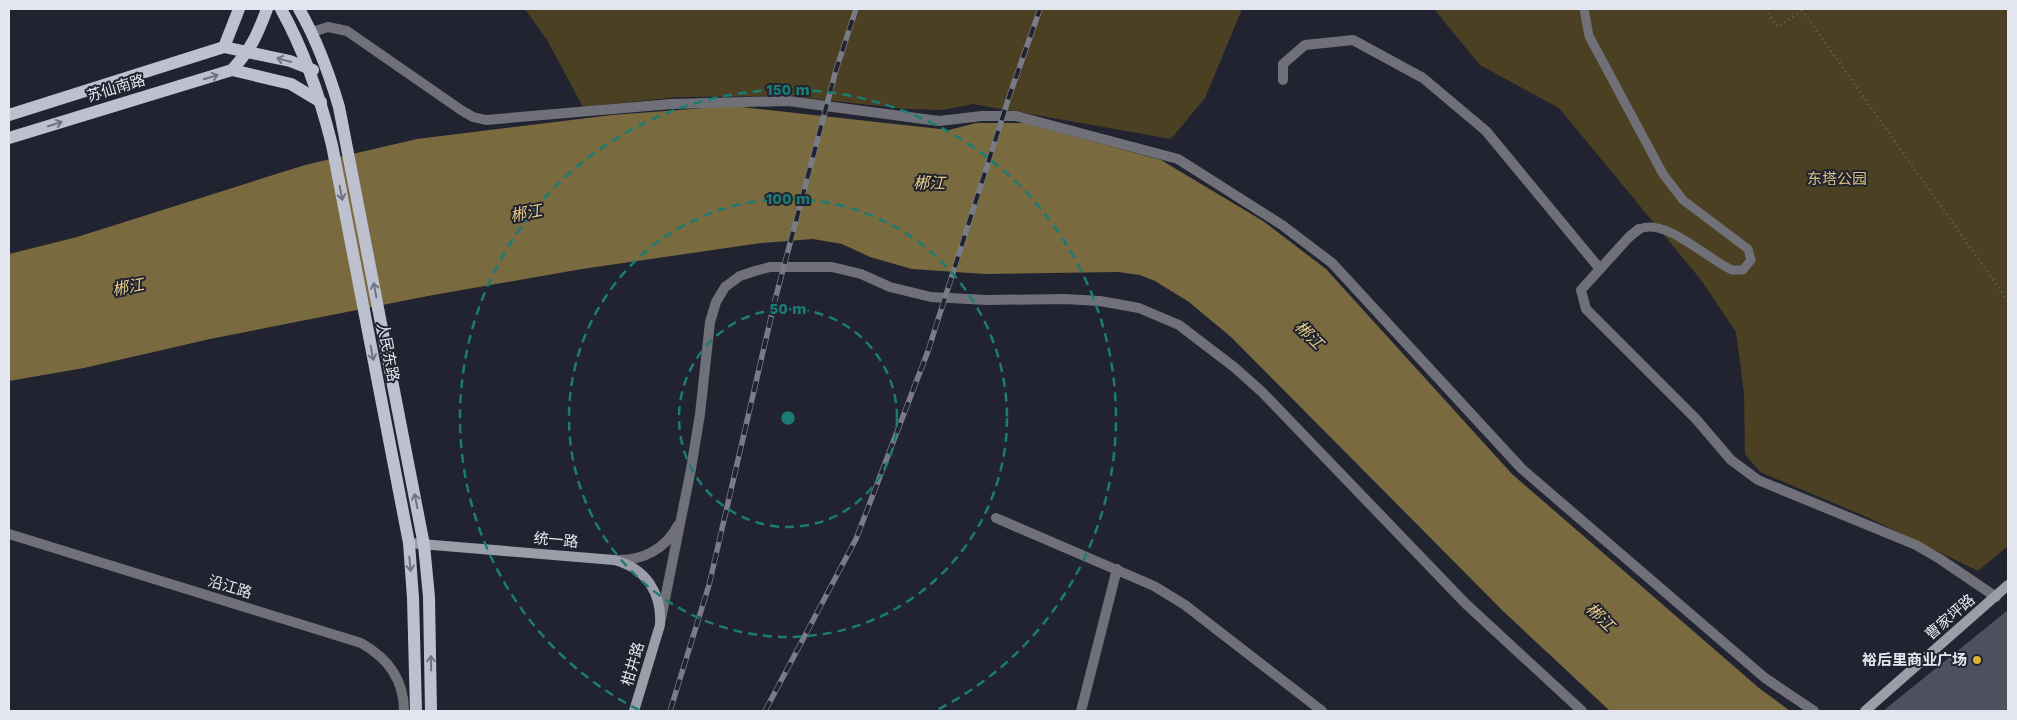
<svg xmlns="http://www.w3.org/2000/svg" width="2017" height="720" font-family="'Work Sans','Noto Sans SC',sans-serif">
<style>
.green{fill:#4b4122}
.water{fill:#796a3f}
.building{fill:#4d505e}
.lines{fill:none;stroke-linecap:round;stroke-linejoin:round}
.path{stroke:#626470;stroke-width:2.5;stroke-dasharray:1 4;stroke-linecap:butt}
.lane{stroke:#707178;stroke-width:9}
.street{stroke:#707178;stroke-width:10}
.secondary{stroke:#9b9da9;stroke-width:10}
.primary{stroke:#bdc0ce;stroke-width:12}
.rail-casing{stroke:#797b86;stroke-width:5.5}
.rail{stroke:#212330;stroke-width:4;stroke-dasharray:11;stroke-linecap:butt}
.oneway{stroke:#6f727f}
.ring{fill:none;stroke:#1a7c74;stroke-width:2.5;stroke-dasharray:9 6}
.poi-dot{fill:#dab333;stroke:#212330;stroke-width:2}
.labels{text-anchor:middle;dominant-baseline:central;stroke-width:4;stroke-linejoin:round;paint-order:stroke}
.street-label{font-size:15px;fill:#e4e6ef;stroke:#212330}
.park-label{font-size:15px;fill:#d9c17b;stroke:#212330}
.poi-label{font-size:15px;font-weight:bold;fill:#e4e6ef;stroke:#212330;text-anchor:end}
.water-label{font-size:16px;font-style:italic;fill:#e4cb85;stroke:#212330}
.centre{fill:#1a7c74;stroke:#212330;stroke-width:2.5}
.ring-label{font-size:15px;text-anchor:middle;font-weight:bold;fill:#1a7c74;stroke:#212330;stroke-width:4;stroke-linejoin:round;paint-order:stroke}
</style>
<rect width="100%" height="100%" fill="#212330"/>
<g class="green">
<polygon points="525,9 1242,9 1205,98 1171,139 973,104 942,110 906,109 790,96 678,97 583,107 547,40"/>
<polygon points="1434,9 2008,9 2008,546 1978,571 1869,518 1760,472 1745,454 1744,393 1736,332 1701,280 1559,108 1480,65"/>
</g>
<polygon class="water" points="732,106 949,130 976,123 1025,123 1161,160 1263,221 1326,269 1512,474 1759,688 1790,711 1610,711 1503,611 1231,337 1189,302 1155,281 1140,275 1118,272 985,274 912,269 870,257 842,244 813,239 761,243 582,269 428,296 210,339 84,368 9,381 9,254 77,237 305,165 417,139 612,115"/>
<polygon class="building" points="2008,610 2008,711 1883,711"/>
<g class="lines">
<g class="path">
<polyline points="1765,9 1778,27 1804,9"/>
<polyline points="1802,10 2008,301"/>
</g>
<path class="lane" d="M1584 9 1589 36 1663 174 1683 200 1748 249 1751 260 1743 270H1732C1707 259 1665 217 1639 229"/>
<g class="street">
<polyline points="312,32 328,27 347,31 461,110 473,117 486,120 671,104 788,101 939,121 982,116 1016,116 1178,159 1282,225 1332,263 1522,469 1765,678 1814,711"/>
<polyline points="1283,80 1283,64 1305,45 1353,40 1423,78 1486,131 1600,269"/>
<polyline points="1639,229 1629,237 1581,290 1586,309 1696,419 1731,460 1758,480 1916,545 1940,559 1996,597"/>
<polyline points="996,518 1154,586 1185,605 1322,711"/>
<path d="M9 534 361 643C388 658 404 680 404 711"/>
<path d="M616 560C642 561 666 549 678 525"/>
<polyline points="661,619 691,469 700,414 710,322 716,302 725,287 740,276 755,271 770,267 832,267 861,274 890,287 931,297 987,300 1065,299 1100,301 1139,308 1179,325 1234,367 1262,392 1466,604 1582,711"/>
<polyline points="1081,711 1117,569"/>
</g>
<g class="secondary">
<path d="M409 543 614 560C646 568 662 593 660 625L634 711"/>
<polyline points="1865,711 2008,585"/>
</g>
<g class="primary">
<path d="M281 9C305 52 320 97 332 145L409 543 413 598 416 711"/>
<path d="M299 9C317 40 329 73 339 107L424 545 429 597 431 711"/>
<polyline points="224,47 290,61 313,70"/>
<path d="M232 70C251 49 257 36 267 9"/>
<polyline points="9,115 224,47 239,9"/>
<polyline points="9,138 232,70 291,84 321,102"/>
</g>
<g class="rail-casing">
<g id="rail">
<polyline points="670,711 709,585 775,300 836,70 856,9"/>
<polyline points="765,711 856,539 928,351 1010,94 1040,9"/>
</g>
</g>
<use href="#rail" class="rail"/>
</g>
<defs><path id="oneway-shaft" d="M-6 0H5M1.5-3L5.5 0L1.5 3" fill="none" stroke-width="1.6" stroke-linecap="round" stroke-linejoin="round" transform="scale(1.25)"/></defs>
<g class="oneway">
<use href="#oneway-shaft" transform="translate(284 60) rotate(-165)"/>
<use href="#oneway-shaft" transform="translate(211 77) rotate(-17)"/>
<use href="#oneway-shaft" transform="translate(55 124) rotate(-17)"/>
<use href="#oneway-shaft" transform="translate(341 193) rotate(79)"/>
<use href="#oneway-shaft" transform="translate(375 290) rotate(-101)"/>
<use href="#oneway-shaft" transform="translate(372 353) rotate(79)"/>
<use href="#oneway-shaft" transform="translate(416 501) rotate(-101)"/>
<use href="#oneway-shaft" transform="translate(410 564) rotate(85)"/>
<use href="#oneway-shaft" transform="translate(431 663) rotate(-91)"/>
</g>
<g class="ring">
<circle cx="788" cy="418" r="109"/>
<circle cx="788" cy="418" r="219"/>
<path d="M639 710A328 328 0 1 1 937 710"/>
</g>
<circle class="poi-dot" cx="1977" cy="660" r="5"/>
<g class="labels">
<g class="street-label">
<text transform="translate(116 88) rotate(-17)">苏仙南路</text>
<text transform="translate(388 352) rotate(79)">人民东路</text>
<text transform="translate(556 540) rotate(5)">统一路</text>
<text transform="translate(230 587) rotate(17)">沿江路</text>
<text transform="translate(1950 617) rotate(-41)">曹家坪路</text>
<text transform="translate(633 664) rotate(-74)">柑井路</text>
</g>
<g class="park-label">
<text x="1837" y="179">东塔公园</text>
</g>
<g class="poi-label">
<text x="1967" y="660">裕后里商业广场</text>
</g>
<g class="water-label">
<text transform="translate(929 183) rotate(1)">郴江</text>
<text transform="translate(526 213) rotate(-11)">郴江</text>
<text transform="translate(128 287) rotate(-11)">郴江</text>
<text transform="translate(1309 335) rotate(44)">郴江</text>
<text transform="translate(1600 617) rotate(44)">郴江</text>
</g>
</g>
<circle cx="788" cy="418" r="8" class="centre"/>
<g class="ring-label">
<text x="788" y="95">150 m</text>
<text x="788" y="204">100 m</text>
<text x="788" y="314">50 m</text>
</g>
<rect width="2017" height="720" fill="none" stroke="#e4e6ef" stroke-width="20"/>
</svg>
